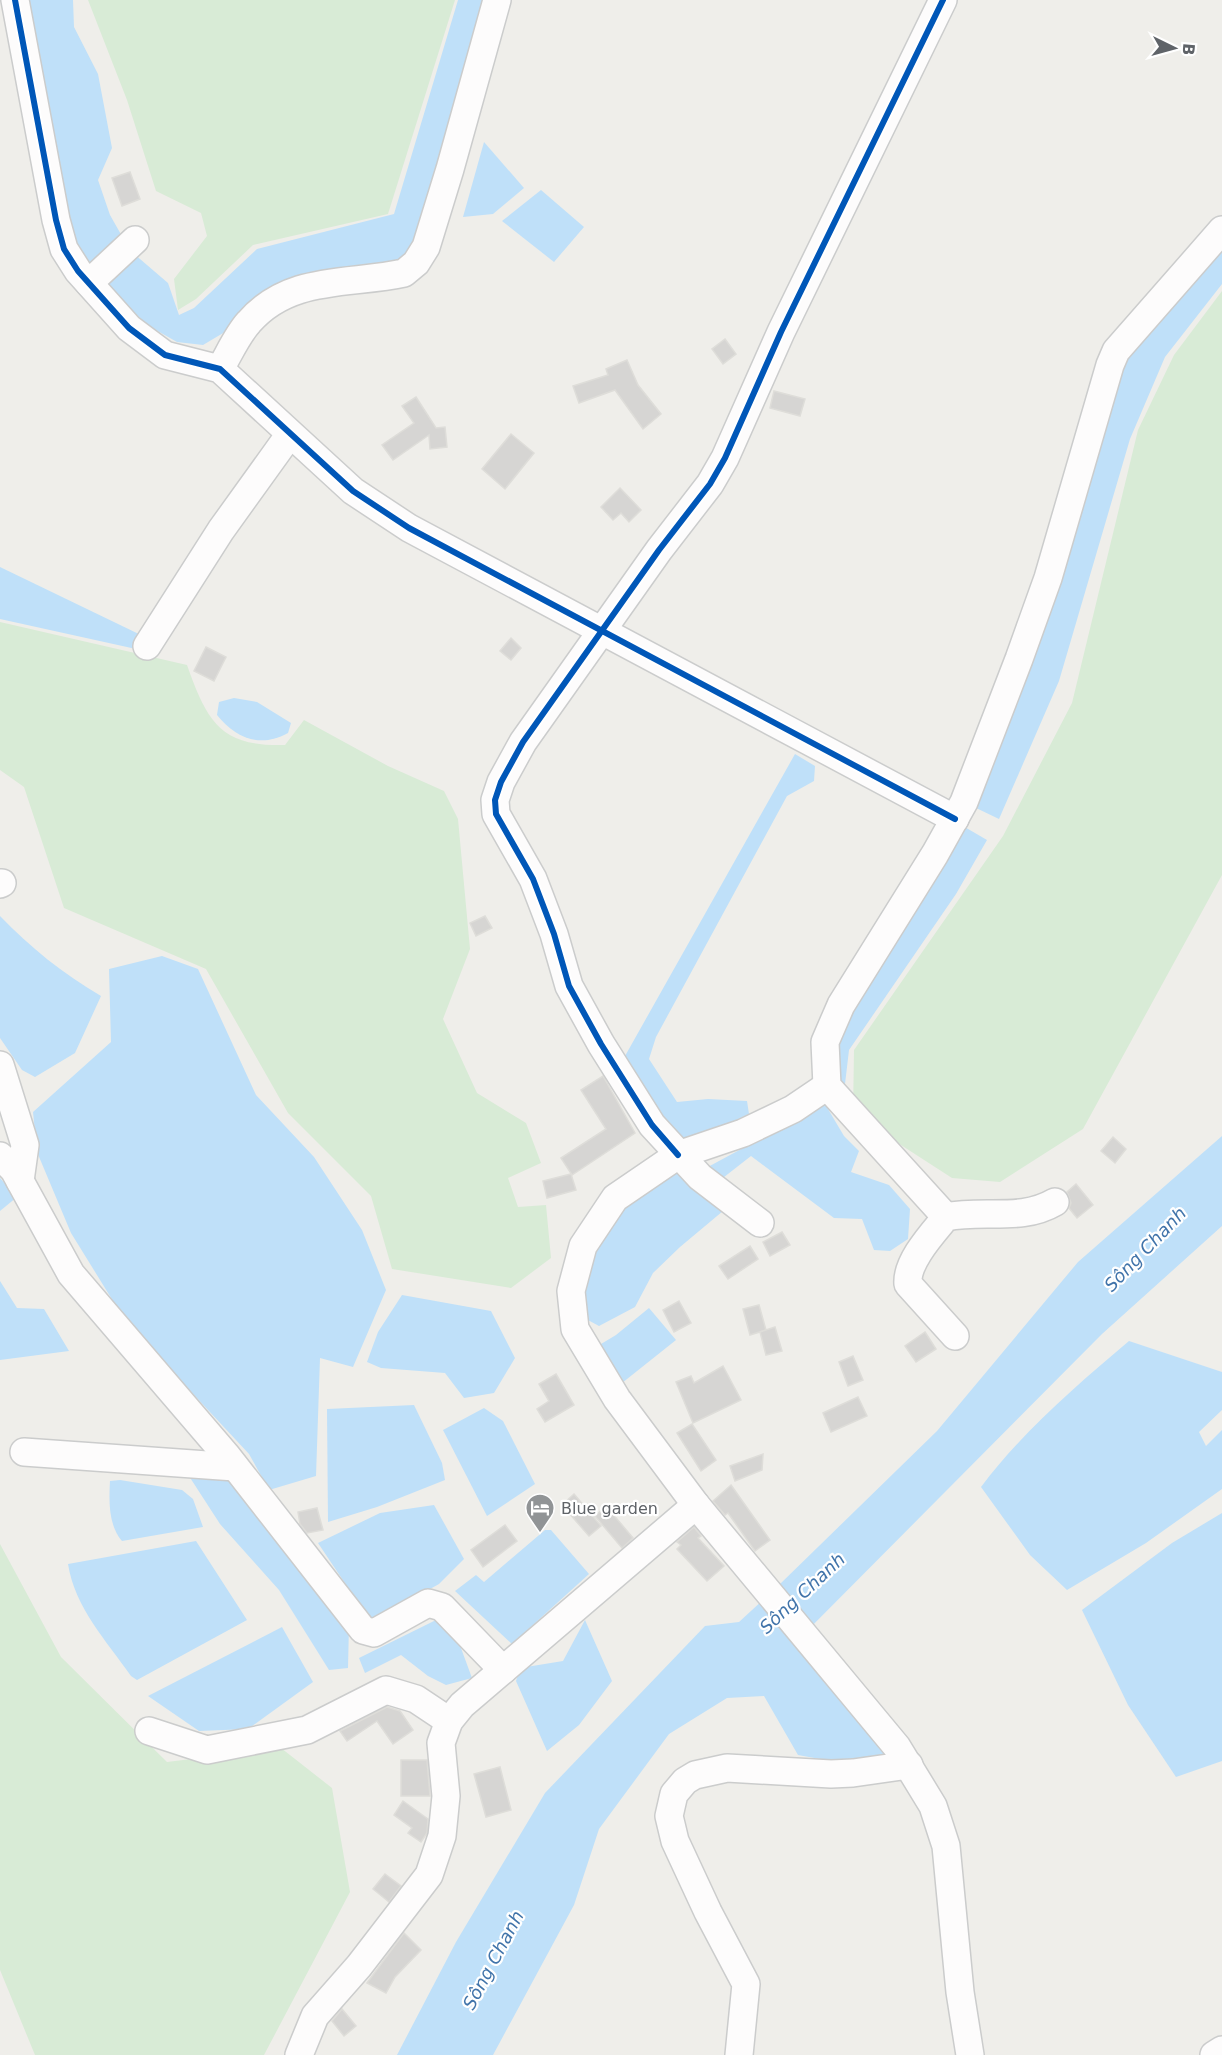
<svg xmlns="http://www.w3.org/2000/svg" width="1222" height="2055" font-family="'DejaVu Sans',sans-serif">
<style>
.green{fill:#d8ebd6}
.water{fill:#bfe0f9}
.building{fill:#d6d5d3;stroke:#deddd9;stroke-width:1.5}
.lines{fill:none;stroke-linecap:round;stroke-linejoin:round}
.minor-casing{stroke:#cbcccc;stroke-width:30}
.minor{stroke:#fdfcfc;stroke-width:27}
.cycleway-casing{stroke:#fff;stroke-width:10}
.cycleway{stroke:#0057b8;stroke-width:6}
.labels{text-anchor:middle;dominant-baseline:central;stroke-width:4.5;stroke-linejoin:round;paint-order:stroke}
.poi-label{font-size:16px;fill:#5f6368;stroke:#fff;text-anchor:start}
.water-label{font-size:18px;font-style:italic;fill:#4174aa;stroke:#fff}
</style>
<rect width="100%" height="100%" fill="#efeeea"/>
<g class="green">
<polygon points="88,0 455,0 388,214 253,245 196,299 178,310 174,279 207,236 201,213 156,191 127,100"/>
<polygon points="1222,291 1222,875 1083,1129 1000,1182 952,1178 853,1114 854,1050 1003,836 1072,703 1138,430 1174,355"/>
<path d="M0 622 187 665C207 721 220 747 285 745L304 720 388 766 444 791 458 819 470 949 443 1019 477 1093 526 1123 541 1163 508 1178 518 1207 546 1205 551 1258 511 1288 392 1269 371 1196 288 1113 206 969 64 908 24 787 0 770Z"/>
<polygon points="0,1544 61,1657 167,1762 281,1748 332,1788 350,1892 264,2055 35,2055 0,1970"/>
</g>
<g class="water">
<polygon points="26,0 73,0 74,27 98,74 112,148 98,180 110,215 123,238 94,267 76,245 40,82"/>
<polygon points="458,0 486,0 426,231 407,261 235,326 203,345 177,342 147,325 102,280 133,253 168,283 179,315 194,308 257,249 394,214"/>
<polygon points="484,142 524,188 493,214 463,217"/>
<polygon points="541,190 584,227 554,262 502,221"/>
<polygon points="1222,244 1222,284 1165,357 1130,439 1059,681 999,819 974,807 1129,344"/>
<polygon points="0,567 145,637 136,649 0,619"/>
<path d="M234 698 257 702 291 723 288 733C261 748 236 739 217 715L219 702Z"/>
<polygon points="795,754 815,766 814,781 787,796 656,1037 649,1059 677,1102 708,1099 747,1101 749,1114 682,1145 650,1114 625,1056"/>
<polygon points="963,826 987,840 956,894 849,1050 845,1084 836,1082 830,1057 841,1023"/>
<path d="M0 916C31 948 62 973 101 996L75 1053 35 1077 22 1070 0 1038Z"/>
<polygon points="162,956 198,969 256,1095 314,1157 362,1230 386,1290 353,1367 320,1358 316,1476 269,1490 249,1454 126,1322 71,1233 37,1152 33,1112 111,1042 109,969"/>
<polygon points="825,1104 844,1136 859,1151 851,1172 889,1185 910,1209 908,1239 890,1251 874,1250 862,1219 834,1218 751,1156 719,1181 706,1168"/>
<polygon points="1222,1136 1222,1226 1102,1334 794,1644 896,1757 853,1765 798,1755 764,1696 727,1698 669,1734 599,1829 574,1905 493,2055 397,2055 456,1942 545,1793 705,1626 739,1622 779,1585 937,1431 1078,1262"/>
<path d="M686 1169 723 1211 680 1247 653 1273 635 1307 599 1326 586 1319 578 1302C590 1264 601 1216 635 1192 649 1182 670 1176 686 1169Z"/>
<polygon points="0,1178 17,1197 0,1211"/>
<polygon points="0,1281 17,1308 44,1309 69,1351 0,1360"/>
<polygon points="402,1295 491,1311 515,1358 494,1393 464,1398 445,1373 381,1368 367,1362 378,1332"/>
<polygon points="649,1308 676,1340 622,1383 591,1350 616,1335"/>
<path d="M1129 1341 1222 1372V1410L1199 1432 1206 1446 1222 1430V1489L1146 1543 1067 1590 1030 1555 981 1487C1023 1431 1076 1386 1129 1341Z"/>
<polygon points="414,1405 442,1463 445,1480 377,1507 328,1522 327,1409"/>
<polygon points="484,1408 503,1421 535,1484 487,1516 443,1430"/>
<polygon points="187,1473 232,1477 349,1625 348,1668 329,1670 279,1590 220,1524"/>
<path d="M120 1480 182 1490 193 1499 203 1527 122 1541C108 1525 109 1500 110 1481Z"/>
<polygon points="434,1505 464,1559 439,1584 371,1622 318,1543 380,1513"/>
<polygon points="1222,1513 1222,1761 1176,1777 1128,1705 1082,1610 1172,1543"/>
<polygon points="545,1530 551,1530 589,1574 512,1644 455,1591 476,1575 484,1582"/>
<path d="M196 1541 247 1620 137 1680 131 1676C106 1640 75 1608 68 1564Z"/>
<polygon points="436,1620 458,1640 472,1678 446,1685 428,1676 401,1655 365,1673 359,1658"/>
<polygon points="585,1620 612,1681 579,1725 547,1751 516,1681 520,1668 563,1661"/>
<polygon points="282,1627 313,1682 248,1729 199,1731 148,1696"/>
</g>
<g class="building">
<polygon points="130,172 140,199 122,206 112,178"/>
<polygon points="725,339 736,354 723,364 712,349"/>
<polygon points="627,360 638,385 661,414 643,429 615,390 579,403 573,386 608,375 606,369"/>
<polygon points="774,391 805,399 800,416 770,408"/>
<polygon points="416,397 436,428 445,427 447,447 430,449 429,435 393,460 382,445 414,423 402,406"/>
<polygon points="511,434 534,453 505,489 482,469"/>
<polygon points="620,488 641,510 629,522 621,513 613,520 601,507"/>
<polygon points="511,638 521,648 511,660 500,651"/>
<polygon points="206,647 226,657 214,681 194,671"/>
<polygon points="485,916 492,928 476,936 470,923"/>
<polygon points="603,1076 635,1133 572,1175 561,1158 606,1129 581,1090"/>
<polygon points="1113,1137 1126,1149 1115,1163 1101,1151"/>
<polygon points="571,1174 576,1190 547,1198 543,1181"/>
<polygon points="1076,1184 1093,1205 1077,1218 1069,1208 1071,1203 1067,1192"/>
<polygon points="782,1232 790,1245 770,1256 763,1242"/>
<polygon points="750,1246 758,1259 728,1279 719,1266"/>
<polygon points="679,1301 691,1323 674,1332 663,1310"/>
<polygon points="759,1305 766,1330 750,1335 743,1309"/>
<polygon points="775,1327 782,1351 766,1355 760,1332"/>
<polygon points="925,1332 936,1349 916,1362 905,1346"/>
<polygon points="853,1356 863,1380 848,1386 839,1362"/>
<polygon points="723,1366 741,1400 693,1423 676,1382 691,1376 694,1383"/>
<polygon points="556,1374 574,1405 545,1422 537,1409 549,1401 539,1384"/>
<polygon points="858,1397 867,1416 831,1432 823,1413"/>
<polygon points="692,1424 716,1460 701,1471 677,1433"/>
<polygon points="763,1454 762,1470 735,1481 730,1466"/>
<polygon points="731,1485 770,1540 755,1551 728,1513 725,1515 713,1501"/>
<polygon points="574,1494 601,1526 589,1536 562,1505"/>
<polygon points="606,1506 633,1538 622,1548 595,1516"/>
<polygon points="317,1508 323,1530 307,1533 300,1524 298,1512"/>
<polygon points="505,1525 517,1541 483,1567 471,1550"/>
<polygon points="694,1527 701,1536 698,1538 724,1566 707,1581 677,1549 681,1545 677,1542"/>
<polygon points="387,1707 400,1711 413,1730 393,1744 377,1721 347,1741 340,1731"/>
<polygon points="401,1760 427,1760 430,1796 401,1796"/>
<polygon points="500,1767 511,1810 486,1817 474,1774"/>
<polygon points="403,1801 428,1819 427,1833 421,1842 408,1833 412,1828 394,1815"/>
<polygon points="385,1874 401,1886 389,1902 373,1889"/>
<polygon points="404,1933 421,1950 395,1977 386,1993 367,1983"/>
<polygon points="342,2009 356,2026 344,2036 332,2021"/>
</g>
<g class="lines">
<g class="minor-casing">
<g id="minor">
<polyline points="15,0 56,220 64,249 78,271 129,328 165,355 220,369 353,491 409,528 955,819"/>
<polyline points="89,283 135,240"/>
<path d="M220 369C229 354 237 335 249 322 290 275 349 285 404 273L416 263 426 247 450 169 497 0"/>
<polyline points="147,646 221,530 290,434"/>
<polyline points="0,884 2,883"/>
<polyline points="0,1065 25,1145 20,1181"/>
<polyline points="827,1086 793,1109 743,1133 678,1155 615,1198 583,1246 571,1291 575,1329 617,1399 696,1505 897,1747 933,1806 946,1846 960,1992 970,2055"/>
<polyline points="0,1156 14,1170 71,1274 227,1456 363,1630 374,1633 428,1603 442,1607 503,1670"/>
<polyline points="946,1217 827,1086 825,1042 841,1005 935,854 964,802 1019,659 1048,578 1110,365 1116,351 1222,230"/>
<polyline points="760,1223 700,1177 652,1125 601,1044 569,986 554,934 533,879 496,814 495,800 501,782 523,742 659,550 710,484 725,458 781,332 943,0"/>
<path d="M955 1336 908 1284C906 1262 932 1234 946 1217 984 1209 1021 1222 1055 1202"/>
<polyline points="24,1452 235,1467"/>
<polyline points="149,1731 207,1750 307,1730 386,1690 416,1699 449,1721"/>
<polyline points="299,2055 315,2016 359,1966 429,1875 442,1836 446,1796 441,1743 449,1721 462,1705 696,1505"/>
<polyline points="739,2055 746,1984 708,1912 675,1841 669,1816 674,1794 685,1781 695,1775 727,1768 831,1774 853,1773 909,1765"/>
<polyline points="1214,2055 1222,2050"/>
</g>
</g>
<use href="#minor" class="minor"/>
<g class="cycleway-casing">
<g id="cycleway">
<polyline points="15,0 56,220 64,249 78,271 129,328 165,355 220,369 353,491 409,528 955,819"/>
<polyline points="678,1155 652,1125 601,1044 569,986 554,934 533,879 496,814 495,800 501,782 523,742 659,550 710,484 725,458 781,332 943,0"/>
</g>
</g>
<use href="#cycleway" class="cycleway"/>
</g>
<defs>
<g id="hotel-pin" transform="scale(1.5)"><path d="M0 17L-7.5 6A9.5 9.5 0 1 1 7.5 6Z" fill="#919496" stroke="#fff"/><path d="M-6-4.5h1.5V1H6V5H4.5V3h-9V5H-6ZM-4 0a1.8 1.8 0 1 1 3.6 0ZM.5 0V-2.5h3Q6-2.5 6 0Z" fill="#fff"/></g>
</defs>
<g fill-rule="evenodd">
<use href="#hotel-pin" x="540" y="1508"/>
</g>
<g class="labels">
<g class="poi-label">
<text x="561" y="1508">Blue garden</text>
</g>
<g class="water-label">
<text transform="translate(1145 1249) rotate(-46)">Sông Chanh</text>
<text transform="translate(802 1593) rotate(-43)">Sông Chanh</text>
<text transform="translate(493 1960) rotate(-62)">Sông Chanh</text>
</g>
</g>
<g transform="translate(1174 48) rotate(95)" stroke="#ffffff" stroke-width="4.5" paint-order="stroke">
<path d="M0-4.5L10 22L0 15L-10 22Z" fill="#5f6368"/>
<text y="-9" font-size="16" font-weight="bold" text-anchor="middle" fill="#5f6368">B</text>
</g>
</svg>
